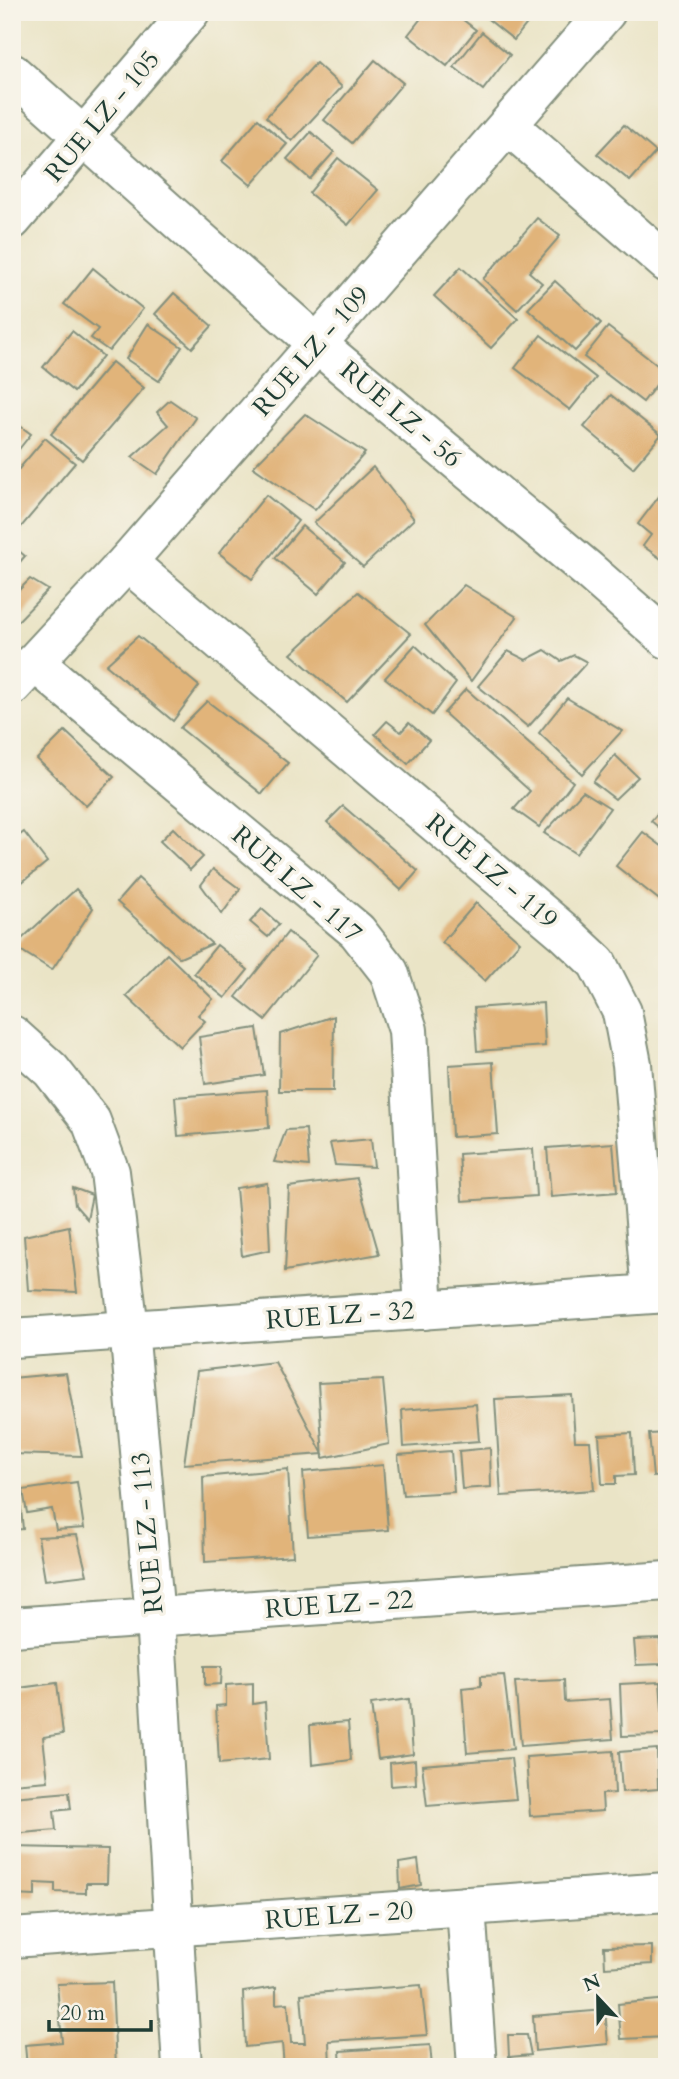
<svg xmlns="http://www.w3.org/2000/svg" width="679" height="2079" font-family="Cardo,serif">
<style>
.building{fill:#e1b47a}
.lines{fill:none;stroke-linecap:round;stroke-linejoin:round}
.minor-casing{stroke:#84907d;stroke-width:42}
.secondary-casing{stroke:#84907d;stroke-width:42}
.minor{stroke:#fff;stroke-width:38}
.secondary{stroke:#fff;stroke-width:38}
.labels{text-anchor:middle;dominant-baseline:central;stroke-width:7;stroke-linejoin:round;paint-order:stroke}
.street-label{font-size:26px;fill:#1f3d34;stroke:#f7f3e8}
</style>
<rect width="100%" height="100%" fill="#f7f3e8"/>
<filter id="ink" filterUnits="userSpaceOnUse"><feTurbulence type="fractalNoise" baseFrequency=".0143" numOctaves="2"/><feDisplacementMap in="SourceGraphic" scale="14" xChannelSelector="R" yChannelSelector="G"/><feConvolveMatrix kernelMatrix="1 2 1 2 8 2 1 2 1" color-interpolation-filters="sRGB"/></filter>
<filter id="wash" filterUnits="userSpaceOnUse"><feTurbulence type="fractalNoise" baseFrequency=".00686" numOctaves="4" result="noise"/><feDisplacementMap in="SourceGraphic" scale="28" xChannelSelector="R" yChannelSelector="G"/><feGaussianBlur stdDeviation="1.57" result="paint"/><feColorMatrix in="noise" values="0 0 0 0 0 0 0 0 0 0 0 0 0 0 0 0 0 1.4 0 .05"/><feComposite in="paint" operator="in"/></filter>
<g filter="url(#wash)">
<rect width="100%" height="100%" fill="#eae4c6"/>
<g id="blocks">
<g class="building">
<polygon points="426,12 453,12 476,30 447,66 408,35"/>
<polygon points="479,12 536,12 514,40"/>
<polygon points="482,32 510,55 483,90 454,67"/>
<polygon points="375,60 403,83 352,143 324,120"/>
<polygon points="316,63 342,87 292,141 266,117"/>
<polygon points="258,119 287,144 251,185 222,161"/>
<polygon points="624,125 656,152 630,181 597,154"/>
<polygon points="311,132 334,152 310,179 287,159"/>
<polygon points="338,158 378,190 348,225 309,193"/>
<polygon points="537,218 560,236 529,272 542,283 517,310 483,279"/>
<polygon points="461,267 518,319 491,348 434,296"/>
<polygon points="93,268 143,309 109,351 91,338 98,329 64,304"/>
<polygon points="555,281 601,323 575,351 528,309"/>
<polygon points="174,293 212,326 192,348 155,314"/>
<polygon points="148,324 182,347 159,381 126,359"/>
<polygon points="608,327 666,372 643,402 584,357"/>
<polygon points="72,331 103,356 74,392 43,367"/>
<polygon points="541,335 596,378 570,410 515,368"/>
<polygon points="112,362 144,388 82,460 51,434"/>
<polygon points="611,395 661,435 633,468 584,427"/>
<polygon points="170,400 196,418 157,474 132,457 168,425 157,412"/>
<polygon points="305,414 365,453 315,510 253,467"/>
<polygon points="12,420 31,434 12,458"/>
<polygon points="45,438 75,463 16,533 12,530 12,477"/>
<polygon points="373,467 414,519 363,567 314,523"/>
<polygon points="667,486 667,563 643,546 651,535 638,524"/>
<polygon points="266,495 298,521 252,579 219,553"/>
<polygon points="302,526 345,562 318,594 275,558"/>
<polygon points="12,545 25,556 12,571"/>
<polygon points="30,579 48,590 12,627 12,597"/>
<polygon points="464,585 517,617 471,681 425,625"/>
<polygon points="358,592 411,634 347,702 291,654"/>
<polygon points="138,636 199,686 173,721 106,665"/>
<polygon points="415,645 456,683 432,715 385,678"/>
<polygon points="545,650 561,661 574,655 587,662 528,727 478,686 508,651 526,660"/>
<polygon points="466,689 573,782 539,827 514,809 530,791 444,713"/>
<polygon points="567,698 622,731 582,774 539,733"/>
<polygon points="207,701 288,763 262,794 180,728"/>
<polygon points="387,721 401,732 409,723 429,740 408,764 375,734"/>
<polygon points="65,731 114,777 86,806 37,759"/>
<polygon points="615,755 638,777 615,799 593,782"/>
<polygon points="583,791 610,808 576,854 544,833"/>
<polygon points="667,803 667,834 651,821"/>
<polygon points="343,806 418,871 401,890 327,822"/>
<polygon points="173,828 203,857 190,870 160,841"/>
<polygon points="24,832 47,862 16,887 12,882 12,841"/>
<polygon points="643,832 667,850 667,906 616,866"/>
<polygon points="213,869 240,889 222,914 201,885"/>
<polygon points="138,878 212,944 180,958 117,902"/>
<polygon points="76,889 93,908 52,970 14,946"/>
<polygon points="476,903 520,942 485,981 442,942"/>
<polygon points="262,909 279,924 268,937 250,922"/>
<polygon points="288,932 317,955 265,1020 236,997"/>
<polygon points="217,945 248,970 225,998 194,973"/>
<polygon points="167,954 213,999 198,1015 205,1021 180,1047 126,996"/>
<polygon points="543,1003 545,1046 477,1051 474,1008"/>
<polygon points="334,1016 333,1091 279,1091 280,1034"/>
<polygon points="257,1028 264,1075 205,1084 199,1037"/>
<polygon points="493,1062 498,1134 452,1137 449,1065"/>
<polygon points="267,1090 269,1128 178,1136 175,1097"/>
<polygon points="306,1129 309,1166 274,1162 286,1130"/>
<polygon points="371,1139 374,1167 335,1165 330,1143"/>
<polygon points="613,1143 617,1192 551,1197 547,1148"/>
<polygon points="533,1149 536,1196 462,1201 459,1154"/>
<polygon points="357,1178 379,1254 285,1271 289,1187"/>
<polygon points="267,1183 270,1250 242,1256 236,1188"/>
<polygon points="73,1188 92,1195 87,1219 75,1205"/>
<polygon points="69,1226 77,1292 28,1290 24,1236"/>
<polygon points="275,1362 323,1454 184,1464 197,1371"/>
<polygon points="66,1373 82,1456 12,1454 12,1378"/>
<polygon points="383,1380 389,1444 323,1458 318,1383"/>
<polygon points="572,1395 575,1441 590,1441 594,1490 501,1496 495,1399"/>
<polygon points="476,1404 479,1441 404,1447 402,1410"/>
<polygon points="632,1433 634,1475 616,1476 616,1484 602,1484 599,1435"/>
<polygon points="667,1433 667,1476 653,1477 649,1434"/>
<polygon points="490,1448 491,1487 462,1489 459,1451"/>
<polygon points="451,1451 454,1492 403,1495 398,1455"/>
<polygon points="383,1465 388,1530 308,1536 303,1472"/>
<polygon points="288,1469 293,1556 205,1562 203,1477"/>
<polygon points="77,1482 84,1528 56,1530 52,1509 27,1513 23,1490"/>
<polygon points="19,1489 23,1529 12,1530 12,1490"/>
<polygon points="77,1535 87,1575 45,1580 38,1537"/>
<polygon points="660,1639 662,1664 636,1665 634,1640"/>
<polygon points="205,1666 222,1666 221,1684 205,1685"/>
<polygon points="504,1675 513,1749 467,1753 462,1688 481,1686 481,1676"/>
<polygon points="564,1680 565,1702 610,1699 613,1739 521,1746 515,1682"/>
<polygon points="660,1682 664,1735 622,1736 620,1684"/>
<polygon points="57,1683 63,1734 43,1737 48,1781 12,1784 12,1689"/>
<polygon points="253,1683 253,1704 265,1702 269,1759 219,1764 216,1706 226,1705 226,1685"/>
<polygon points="409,1699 413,1754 378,1759 371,1704"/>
<polygon points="348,1722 351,1760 312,1765 310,1725"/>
<polygon points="657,1749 658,1789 622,1792 619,1752"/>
<polygon points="613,1751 615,1793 602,1794 603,1811 530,1816 526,1757"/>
<polygon points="511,1758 516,1799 427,1806 422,1765"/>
<polygon points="415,1760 416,1784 391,1786 390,1763"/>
<polygon points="69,1792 71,1809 54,1811 56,1830 12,1834 12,1797"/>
<polygon points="12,1847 108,1849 107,1883 86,1883 86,1893 55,1892 55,1884 35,1883 35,1896 12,1895"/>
<polygon points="418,1860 421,1885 400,1889 399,1863"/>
<polygon points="652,1946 652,1964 605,1967 604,1947"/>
<polygon points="112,1982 116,2067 27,2067 25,2045 62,2042 57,1984"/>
<polygon points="421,1985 427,2035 329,2041 330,2067 284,2067 282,2043 245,2047 243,1992 276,1987 276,2004 288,2003 291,2043 305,2043 301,1994"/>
<polygon points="667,1999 667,2037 621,2039 618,2004"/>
<polygon points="605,2010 608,2044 535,2051 533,2016"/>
<polygon points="508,2035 527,2035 531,2055 509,2057"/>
<polygon points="430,2045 432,2067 341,2067 340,2051"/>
</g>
</g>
</g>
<g filter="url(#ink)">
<use href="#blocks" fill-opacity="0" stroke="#84907d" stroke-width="2"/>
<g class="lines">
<g class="minor-casing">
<g id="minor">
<polyline points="12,73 317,344 588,570 667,639"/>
<polyline points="509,126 667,263"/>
<polyline points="127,562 564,932 597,963 622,1012 632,1064 651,1294"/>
<polyline points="34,662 357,931 389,972 408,1030 424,1310"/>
<polyline points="12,686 127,562 606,12"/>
<polyline points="12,1035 51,1070 91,1121 110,1172 129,1329 155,1617 182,2067"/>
<polyline points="12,1338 667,1293"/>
<polyline points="12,1627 667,1581"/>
<polyline points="466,1906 477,2067"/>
<polyline points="12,1938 667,1892"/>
</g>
</g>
<g class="secondary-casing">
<polyline id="secondary" points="12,220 190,12"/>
</g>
<use href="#minor" class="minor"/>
<use href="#secondary" class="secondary"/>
</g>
</g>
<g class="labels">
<g class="street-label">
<text transform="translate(102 116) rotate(-50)">RUE LZ - 105</text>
<text transform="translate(311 351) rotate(-49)">RUE LZ - 109</text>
<text transform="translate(401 414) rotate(40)">RUE LZ - 56</text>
<text transform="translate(492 871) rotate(40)">RUE LZ - 119</text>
<text transform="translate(297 884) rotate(41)">RUE LZ - 117</text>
<text transform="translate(340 1315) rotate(-4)">RUE LZ - 32</text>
<text transform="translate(147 1533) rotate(-95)">RUE LZ - 113</text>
<text transform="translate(339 1604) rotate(-4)">RUE LZ - 22</text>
<text transform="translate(339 1915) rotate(-4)">RUE LZ - 20</text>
</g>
</g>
<rect width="679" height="2079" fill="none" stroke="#f7f3e8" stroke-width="42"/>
<g transform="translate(598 1998) rotate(338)" stroke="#f7f3e8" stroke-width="5" paint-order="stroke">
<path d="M0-5L12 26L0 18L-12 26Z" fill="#1f3d34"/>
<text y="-10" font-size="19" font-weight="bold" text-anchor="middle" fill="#1f3d34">N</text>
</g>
<path d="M49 2020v10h102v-10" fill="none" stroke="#1f3d34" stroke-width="3.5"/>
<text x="60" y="2020" font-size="21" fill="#1f3d34" stroke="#f7f3e8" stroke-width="5" paint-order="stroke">20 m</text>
</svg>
